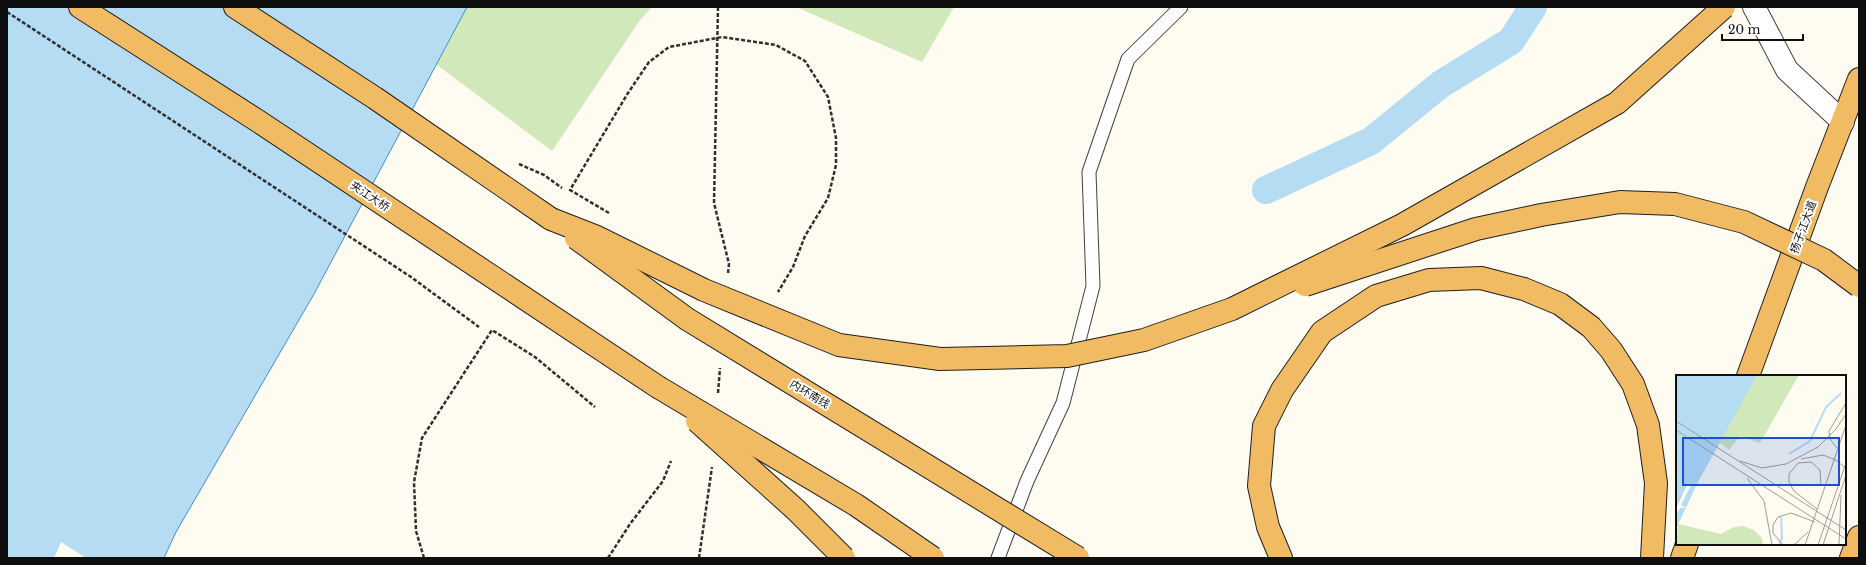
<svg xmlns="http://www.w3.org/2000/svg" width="1866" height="565" font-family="'Libre Baskerville','Noto Sans SC',serif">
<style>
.green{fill:#d1e8ba}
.water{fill:#b6dcf4;stroke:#4090c8}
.pier{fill:#fefcf0}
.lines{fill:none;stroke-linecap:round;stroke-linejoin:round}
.canal{stroke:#b6dcf4;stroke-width:28}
.service-casing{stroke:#414141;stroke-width:15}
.minor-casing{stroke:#414141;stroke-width:24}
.trunk-casing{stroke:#1f1f1f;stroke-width:24}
.path{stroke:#303030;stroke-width:2.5;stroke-dasharray:4 2;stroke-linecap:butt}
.service{stroke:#fff;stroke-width:13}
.minor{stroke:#fff;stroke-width:22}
.trunk{stroke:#f1bb64;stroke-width:22}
.trunk-bridge-casing{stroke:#1f1f1f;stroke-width:24;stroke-linecap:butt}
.trunk-bridge{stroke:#f1bb64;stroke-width:22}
.labels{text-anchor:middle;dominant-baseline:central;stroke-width:4;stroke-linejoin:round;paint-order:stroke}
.street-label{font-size:11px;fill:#0e0e0e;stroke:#fff}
.inset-river{fill:none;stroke:#b6dcf4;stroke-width:2}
.inset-road{fill:none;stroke:#9e9d96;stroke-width:1}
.view{fill:#1d4ed8;fill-opacity:0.15;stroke:#1d4ed8;stroke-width:2}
.inset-edge{fill:none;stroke:#0e0e0e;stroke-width:2}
</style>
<rect width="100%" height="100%" fill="#fefcf0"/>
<g class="green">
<polygon points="407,7 652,7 640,20 552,151 437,65 398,26"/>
<polygon points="796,7 954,7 922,62"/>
</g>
<polygon class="water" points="7,7 467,7 314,294 176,532 164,558 7,558"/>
<polygon class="pier" points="61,542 86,558 54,558"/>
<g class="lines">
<polyline class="canal" points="1266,190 1371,141 1441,84 1511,41 1533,7"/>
<g class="service-casing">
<polyline id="service" points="998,558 1027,481 1063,403 1093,286 1089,172 1128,59 1181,7"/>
</g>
<g class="minor-casing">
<polyline id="minor" points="1754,7 1787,70 1843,122"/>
</g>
<g class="trunk-casing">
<g id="trunk">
<polyline points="80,7 258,121 658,387"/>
<polyline points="235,7 375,98 551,219"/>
<polyline points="1748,376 1817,187 1859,79"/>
<polyline points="1281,558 1268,527 1259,486 1264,426 1282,390 1322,332 1376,296 1429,280 1481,278 1524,289 1560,304 1591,327 1611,350 1633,384 1648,425 1656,483 1652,558"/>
<polyline points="1682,558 1687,544"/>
<polyline points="1851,558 1859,537"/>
</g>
</g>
<g class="path">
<polyline points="718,7 714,203 729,264 728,273"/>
<polyline points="7,12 411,277 479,327"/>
<polyline points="519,164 544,175 562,188"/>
<polyline points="609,213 570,190 628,93 649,62 669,47 722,37 776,45 805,61 828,97 836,138 836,165 828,198 805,236 793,267 778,292"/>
<polyline points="718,393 720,368"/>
<polyline points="424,558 416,531 414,482 422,438 492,330 535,357 595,407"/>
<polyline points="608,558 630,524 663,481 671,461"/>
<polyline points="699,558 712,467"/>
</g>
<use href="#service" class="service"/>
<use href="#minor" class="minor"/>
<use href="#trunk" class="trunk"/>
<g class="trunk-bridge-casing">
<g id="trunk-bridge">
<polyline points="551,219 597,237 704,290 839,345 940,359 1067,356 1144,340 1232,309 1402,225 1617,103 1724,7"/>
<polyline points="576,238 687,319 1078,558"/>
<polyline points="1305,285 1476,229 1541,215 1620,202 1675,204 1744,222 1824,260 1859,286"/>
<polyline points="658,387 856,505 933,558"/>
<polyline points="697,421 796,510 844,558"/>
</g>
</g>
<use href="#trunk-bridge" class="trunk-bridge"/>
</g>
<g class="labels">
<g class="street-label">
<text transform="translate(370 196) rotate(34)">夹江大桥</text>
<text transform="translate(1803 227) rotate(-70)">扬子江大道</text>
<text transform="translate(810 394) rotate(31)">内环南线</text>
</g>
</g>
<g transform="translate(1676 375)">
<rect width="170" height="170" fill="#fefcf0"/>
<path d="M70 0H123L84 68 64 61 53 75 40 65ZM2 149 45 159 58 152 67 151 78 155 86 163 87 170H0Z" fill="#d1e8ba"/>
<path d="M0 0H81L22 107 0 154Z" fill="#b6dcf4"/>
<path d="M12 108 15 110 5 130 10 133H4L2 137 0 134Z" fill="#fefcf0"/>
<path class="inset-river" d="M113 79 134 66 150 32 165 18M103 170 106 163 105 142"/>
<path class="inset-road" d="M0 46 170 155M0 55 170 164M161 73 154 64 153 56 170 28M125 84 147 80 160 85 169 93M64 86 86 93 110 89 142 72 160 54 170 39M71 103 88 126 96 170M141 134 118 116 113 107V99L122 88 135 87 144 95 145 111M107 170 97 158V150L102 142 115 138 139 147M118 170 132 157M129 170 170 50M142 170 170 88M147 170 170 100M163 170 165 120"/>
<path class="view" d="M7 63H163V110H7Z"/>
<rect width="170" height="170" class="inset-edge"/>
</g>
<rect width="1866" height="565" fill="none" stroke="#0e0e0e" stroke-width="16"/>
<path d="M1722 34v6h81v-6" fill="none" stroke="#0e0e0e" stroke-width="2"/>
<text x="1728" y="34" font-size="12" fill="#0e0e0e" stroke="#ffffff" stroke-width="3" paint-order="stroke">20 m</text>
</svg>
